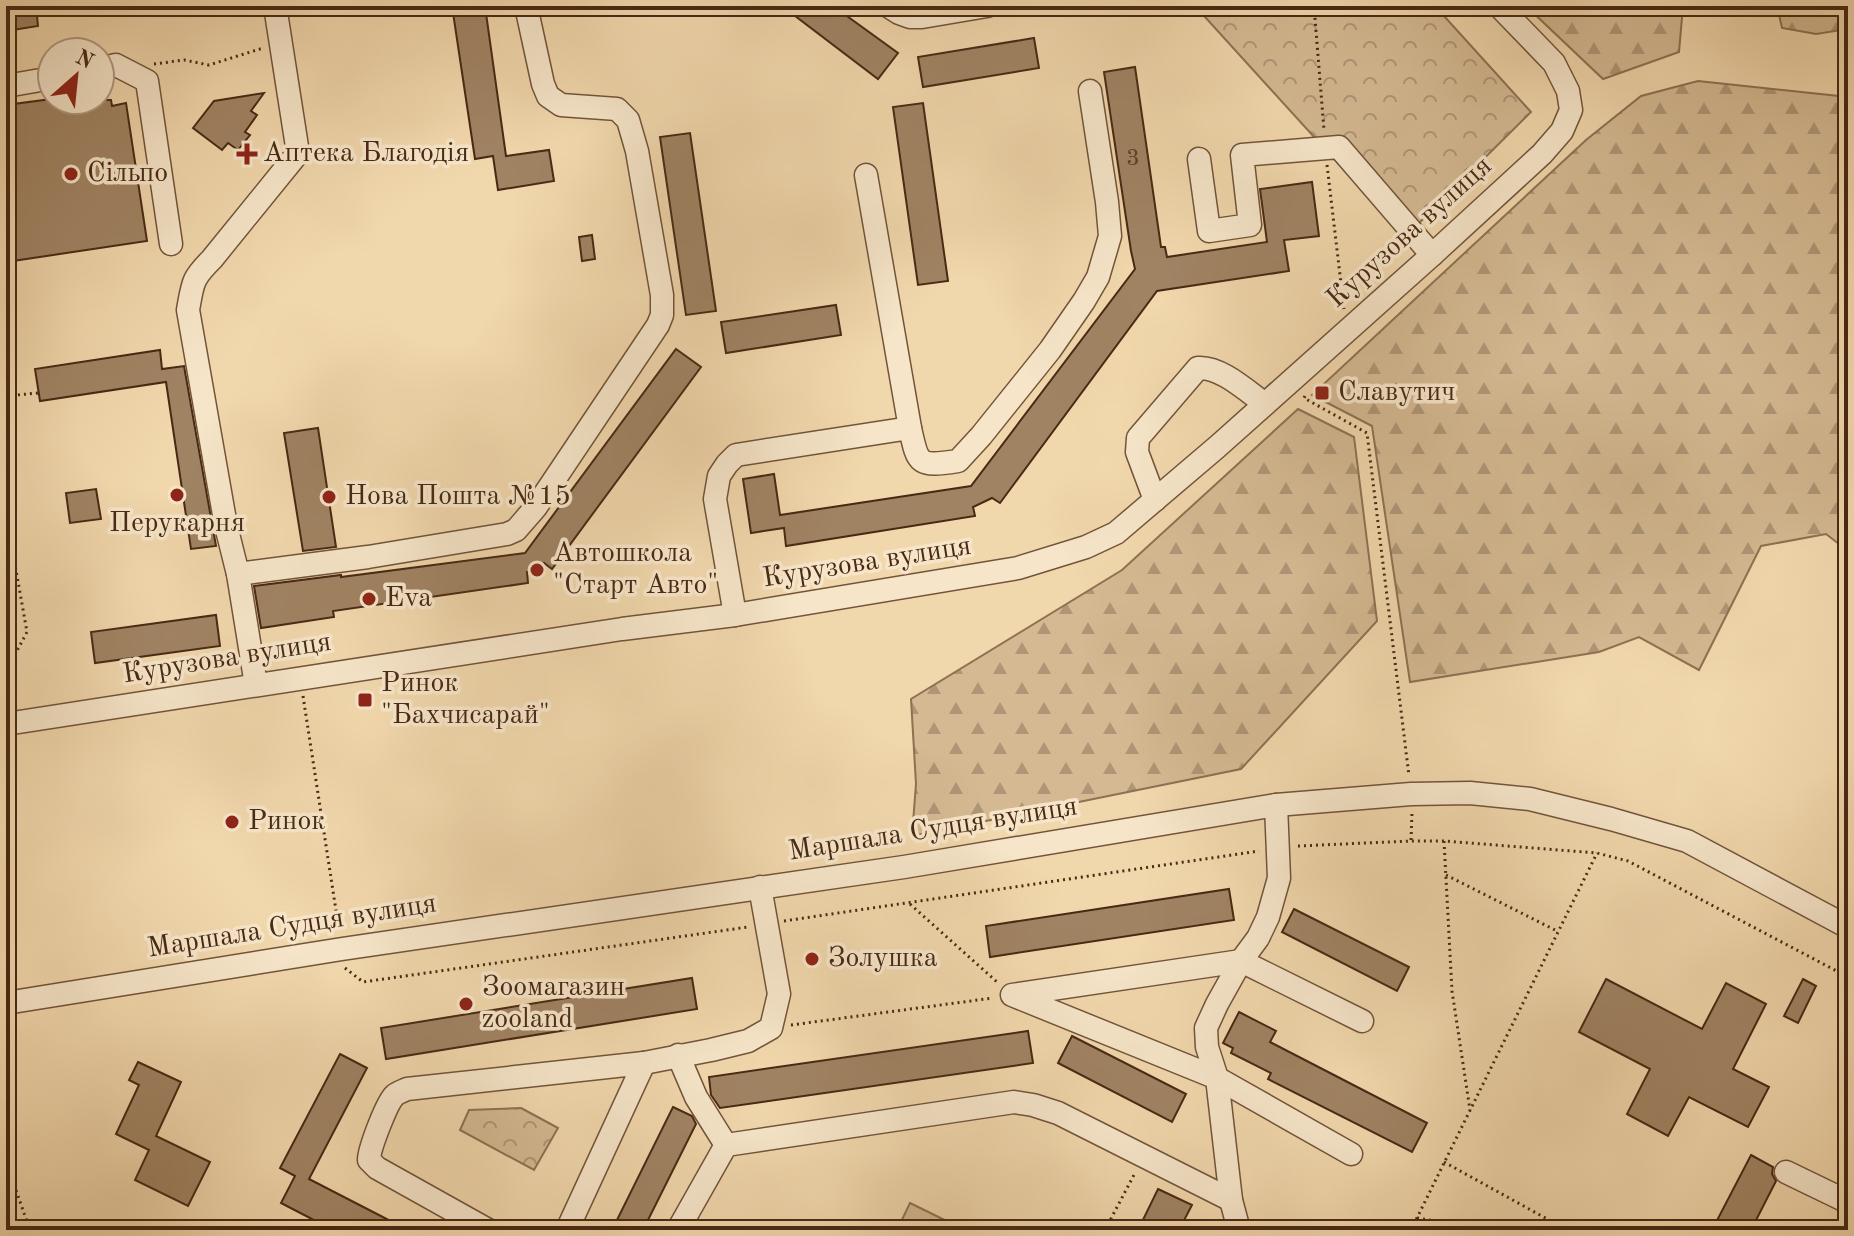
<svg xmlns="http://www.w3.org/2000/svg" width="1854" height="1236" font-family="'Old Standard TT',serif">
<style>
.forest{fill:url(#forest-firs);stroke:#8e7153;stroke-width:2}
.park{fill:url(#park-crowns);stroke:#8e7153;stroke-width:2}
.garden{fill:#d4b992;stroke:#8e7153;stroke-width:2}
.building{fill:#a08363;stroke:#482914;stroke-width:2}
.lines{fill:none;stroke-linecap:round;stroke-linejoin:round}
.minor-casing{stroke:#72543a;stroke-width:25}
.path{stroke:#482914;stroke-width:3;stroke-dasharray:2 4;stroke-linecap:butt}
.minor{stroke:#f6e5c9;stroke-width:22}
.poi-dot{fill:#8f2418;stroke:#f6e5c9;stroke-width:3}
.labels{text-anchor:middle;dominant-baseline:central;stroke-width:7;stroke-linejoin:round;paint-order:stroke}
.number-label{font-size:24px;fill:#5e4028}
.poi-label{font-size:28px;fill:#482914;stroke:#f6e5c9;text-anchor:start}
.street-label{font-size:28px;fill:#482914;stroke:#f6e5c9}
</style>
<defs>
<pattern id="forest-firs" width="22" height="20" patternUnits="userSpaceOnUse" patternTransform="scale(2)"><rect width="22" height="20" fill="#d4b992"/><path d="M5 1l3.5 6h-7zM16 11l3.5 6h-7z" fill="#ae9676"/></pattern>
<pattern id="park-crowns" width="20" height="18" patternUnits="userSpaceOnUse" patternTransform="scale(2)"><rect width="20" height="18" fill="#d4b992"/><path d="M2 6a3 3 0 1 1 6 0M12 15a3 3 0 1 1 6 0" fill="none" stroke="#ae9676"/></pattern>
</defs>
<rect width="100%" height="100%" fill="#f1d7ac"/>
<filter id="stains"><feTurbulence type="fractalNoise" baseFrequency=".0025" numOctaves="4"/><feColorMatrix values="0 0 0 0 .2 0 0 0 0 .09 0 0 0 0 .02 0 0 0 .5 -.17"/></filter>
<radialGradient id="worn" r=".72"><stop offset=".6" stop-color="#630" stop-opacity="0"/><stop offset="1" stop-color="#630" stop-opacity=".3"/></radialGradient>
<g class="forest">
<polygon points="1526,6 1683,6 1679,52 1603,79"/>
<polygon points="1777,6 1848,6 1848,29 1816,34 1782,28"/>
<polygon points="1698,81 1848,97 1848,551 1826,534 1761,546 1699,670 1639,637 1599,652 1410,682 1372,426 1312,395 1586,140 1641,96"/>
<polygon points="1298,409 1354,437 1377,621 1241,769 912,836 916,784 911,699 1122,570"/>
</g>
<g class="park">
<polygon points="1195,6 1435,6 1531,112 1405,237"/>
<polygon points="521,1108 558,1128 534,1170 460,1130 469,1110"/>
</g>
<polygon class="garden" points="910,1203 965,1230 897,1230"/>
<g class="building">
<polygon points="6,6 36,6 38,26 6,31"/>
<polygon points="452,6 485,6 506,156 549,150 554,181 498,190 493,156 475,159"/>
<polygon points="782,6 833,6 898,53 878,79"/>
<polygon points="1034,38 1039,68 923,87 918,57"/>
<polygon points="1135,67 1161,247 1165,247 1167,257 1267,242 1260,189 1312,182 1319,236 1284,240 1289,271 1157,291 1000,503 992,498 973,507 975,516 786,546 784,528 751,533 743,479 774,474 780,515 971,486 1135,269 1131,251 1104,72"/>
<polygon points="264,93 251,111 257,115 245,132 250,135 238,150 228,143 222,150 193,128 214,101"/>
<polygon points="52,99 52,100 111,100 112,106 126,103 147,241 6,262 6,105"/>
<polygon points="923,103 948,281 918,285 893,107"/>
<polygon points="690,133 716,311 686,315 660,137"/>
<polygon points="592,235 595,259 582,261 579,237"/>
<polygon points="836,305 841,335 726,353 721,322"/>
<polygon points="676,349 701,367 552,569 544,563 538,571 527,572 528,583 333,611 334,617 261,628 254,586 341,575 341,577 525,553"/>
<polygon points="160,350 162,369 184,366 216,546 191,549 166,382 40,401 35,369"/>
<polygon points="318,428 336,547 303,551 284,433"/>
<polygon points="96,489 101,519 70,523 66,493"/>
<polygon points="216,615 220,646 95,663 91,632"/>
<polygon points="1229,889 1234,920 990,957 986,926"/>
<polygon points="1294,909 1409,967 1397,991 1282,932"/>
<polygon points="692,978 697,1009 386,1059 381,1028"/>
<polygon points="1606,979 1702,1029 1726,983 1766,1004 1733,1069 1769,1087 1748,1127 1689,1097 1668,1136 1627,1114 1650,1069 1579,1032"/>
<polygon points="1803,979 1816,986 1798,1023 1784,1016"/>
<polygon points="1239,1012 1276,1031 1270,1042 1427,1123 1412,1152 1268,1079 1271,1073 1231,1053 1233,1048 1223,1043"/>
<polygon points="1028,1031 1033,1063 720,1108 711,1095 709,1077"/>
<polygon points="1072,1036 1186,1094 1172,1122 1058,1063"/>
<polygon points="340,1054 367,1068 309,1179 408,1230 333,1230 281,1203 295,1176 280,1168"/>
<polygon points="138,1062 181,1082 156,1136 210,1162 188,1206 135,1180 149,1150 116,1134 139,1085 129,1080"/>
<polygon points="673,1107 692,1116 696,1124 643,1230 612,1230"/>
<polygon points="1751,1155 1773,1167 1772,1174 1776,1181 1751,1230 1712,1230"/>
<polygon points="1158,1189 1192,1205 1179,1230 1138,1230"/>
</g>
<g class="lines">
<g class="minor-casing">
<g id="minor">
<polyline points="888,6 899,13 910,17 922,17 987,6"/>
<polyline points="100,69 116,65 147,81 171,244"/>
<polyline points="6,86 52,78"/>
<polyline points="1199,159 1209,231 1250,225 1242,155 1339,147 1432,255"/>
<polyline points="866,175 910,428"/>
<path d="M1155 500 1137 452 1138 438 1198 368C1220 366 1247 391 1265 404"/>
<polyline points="238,574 368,557 507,534 516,530 536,507 658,325 662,315 662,295 637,151 628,120 617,109 561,105 548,96 543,84 526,6"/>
<path d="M735 615 715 499 719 476 727 464 736 455 910 428C918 465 918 467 958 461L981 436 1050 350 1084 301 1098 277 1110 236 1107 202 1090 91"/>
<path d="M256 685 238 574 226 526 188 310C193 282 192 279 212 259L298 153 275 6"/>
<polyline points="6,724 622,629 735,615 1018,568 1086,547 1116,533 1217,447 1432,255 1542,154 1562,131 1571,110 1568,91 1554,63 1499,6"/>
<polyline points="1276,805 1279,878 1268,917 1258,938 1241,961 1217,1004 1206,1028 1207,1047 1217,1078 1351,1154"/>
<polyline points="6,1003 342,949 904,867 1276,805 1411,794 1470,793 1530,799 1611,819 1687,841 1848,927"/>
<polyline points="678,1055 696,1097 726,1145"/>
<polyline points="644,1063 711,1050 748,1041 771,1028 779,994 760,887"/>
<polyline points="1786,1172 1848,1202"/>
<path d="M488 1230 377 1168 369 1160C369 1149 387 1102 395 1095 397 1093 405 1090 407 1089L644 1063 567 1230"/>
<polyline points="678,1230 726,1145 1014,1102 1033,1105 1058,1113 1231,1200"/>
<polyline points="1239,1230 1231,1200 1217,1078 1012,995 1241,961 1362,1021"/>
</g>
</g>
<g class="path">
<polyline points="1314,6 1324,130"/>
<polyline points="154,64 184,60 209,65 263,48"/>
<polyline points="1327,165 1344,309"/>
<polyline points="6,396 38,393"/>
<polyline points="1305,396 1304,398 1367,433 1409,776"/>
<polyline points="6,514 27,632 11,662 6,666"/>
<polyline points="303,696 339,930"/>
<polyline points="1411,840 1412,812"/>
<polyline points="1444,841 1452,991 1470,1110"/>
<polyline points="1298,846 1411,841 1444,841 1597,853 1628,861 1848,977"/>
<polyline points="1446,875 1557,931"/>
<polyline points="910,904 997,982"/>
<polyline points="784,921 1259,851"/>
<polyline points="345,968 363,982 748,927"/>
<polyline points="791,1025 993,998"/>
<polyline points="6,1162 30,1230"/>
<polyline points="1444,1162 1567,1230"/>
<polyline points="1417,1218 1490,1230"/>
<polyline points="1105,1230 1135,1173"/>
<polyline points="1411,1230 1597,853"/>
</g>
<use href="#minor" class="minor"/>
</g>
<g class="poi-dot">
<path d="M243 142h8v8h8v8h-8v8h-8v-8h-8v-8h8z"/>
<circle cx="71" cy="174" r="8"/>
<rect x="1314" y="385" width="16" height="16" rx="4"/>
<circle cx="177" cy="495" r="8"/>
<circle cx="329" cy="497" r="8"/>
<circle cx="537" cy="570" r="8"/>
<circle cx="369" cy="599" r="8"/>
<rect x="357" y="692" width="16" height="16" rx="4"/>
<circle cx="232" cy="822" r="8"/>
<circle cx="812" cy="959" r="8"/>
<circle cx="466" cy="1004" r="8"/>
</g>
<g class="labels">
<g class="number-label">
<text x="1133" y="159">3</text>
</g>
<g class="poi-label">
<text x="263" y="154">Аптека Благодiя</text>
<text x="87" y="174">Сільпо</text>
<text x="1338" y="393">Славутич</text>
<text x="345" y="497">Нова Пошта №15</text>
<text x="177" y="524" text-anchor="middle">Перукарня</text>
<text x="553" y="554">Автошкола<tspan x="553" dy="32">"Старт Авто"</tspan></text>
<text x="385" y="599">Eva</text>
<text x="381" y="684">Ринок<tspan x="381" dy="32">"Бахчисарай"</tspan></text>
<text x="248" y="822">Ринок</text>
<text x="828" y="959">Золушка</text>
<text x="482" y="988">Зоомагазин<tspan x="482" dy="32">zooland</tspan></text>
</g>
<g class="street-label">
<text transform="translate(1410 233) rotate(-42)">Курузова вулиця</text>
<text transform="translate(867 563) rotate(-9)">Курузова вулиця</text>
<text transform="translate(227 659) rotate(-9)">Курузова вулиця</text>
<text transform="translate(933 830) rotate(-9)">Маршала Судця вулиця</text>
<text transform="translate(292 927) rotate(-9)">Маршала Судця вулиця</text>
</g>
</g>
<rect width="1854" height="1236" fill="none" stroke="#f1d7ac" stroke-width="32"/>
<rect x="8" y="8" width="1838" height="1220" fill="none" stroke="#482914" stroke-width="4"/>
<rect x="16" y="16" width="1822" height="1204" fill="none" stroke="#482914" stroke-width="2"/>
<g transform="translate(76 76) rotate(27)"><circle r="38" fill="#f6e5c9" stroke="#b09a81" stroke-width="2"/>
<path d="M0-6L14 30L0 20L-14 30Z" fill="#8f2418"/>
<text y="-12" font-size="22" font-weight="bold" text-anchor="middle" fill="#482914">N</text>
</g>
<rect width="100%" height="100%" filter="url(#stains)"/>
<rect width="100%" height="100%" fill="url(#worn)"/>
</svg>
